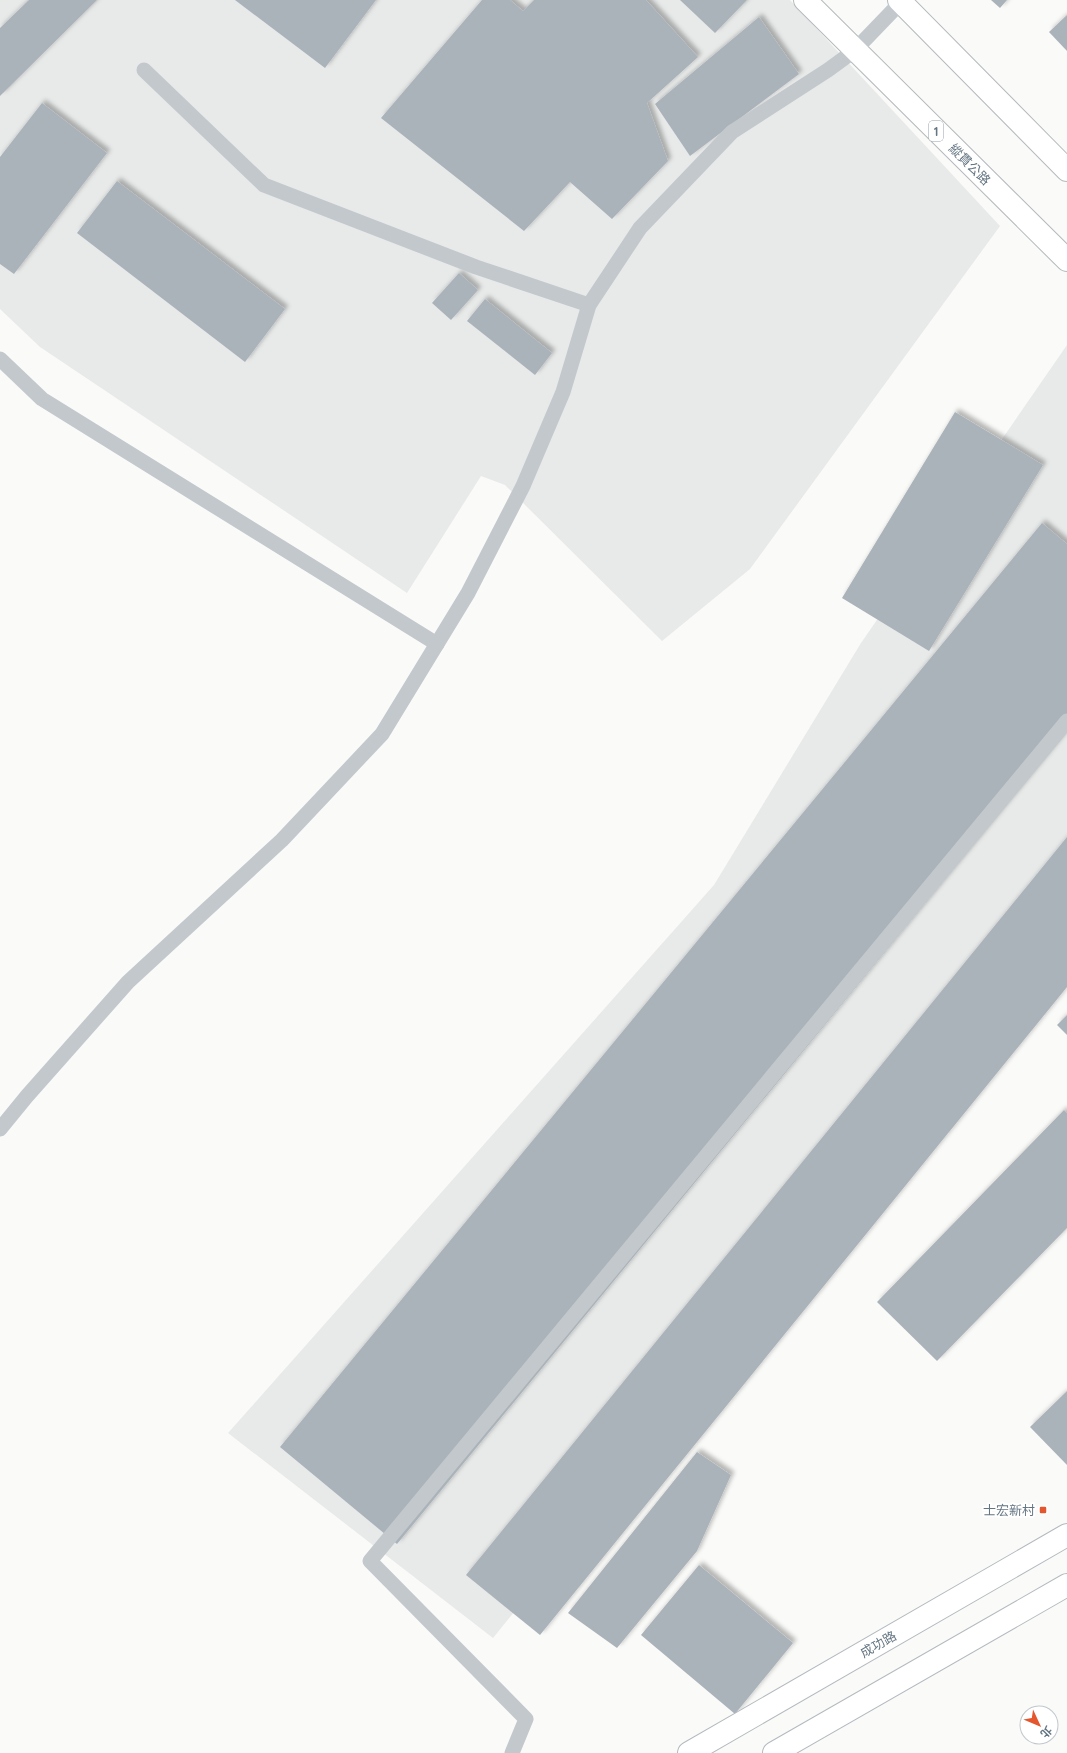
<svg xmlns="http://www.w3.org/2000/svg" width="1067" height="1753" font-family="Quicksand,'Noto Sans TC',sans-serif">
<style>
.built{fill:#e8e9e9}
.building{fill:#aab3b9;filter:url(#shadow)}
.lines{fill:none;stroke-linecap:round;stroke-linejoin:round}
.secondary-casing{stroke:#b3babf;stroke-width:24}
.primary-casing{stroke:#b5babe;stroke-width:24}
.lane{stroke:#c3c8cc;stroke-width:15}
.secondary{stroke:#fff;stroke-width:22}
.primary{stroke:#fff;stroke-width:22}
.poi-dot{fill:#e4572e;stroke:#fff;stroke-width:1.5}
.labels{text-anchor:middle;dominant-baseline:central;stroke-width:4;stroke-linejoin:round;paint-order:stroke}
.shield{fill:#fff;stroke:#939fa8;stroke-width:1}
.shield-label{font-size:12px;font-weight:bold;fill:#657683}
.street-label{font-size:13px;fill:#657683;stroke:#fff}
.poi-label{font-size:13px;fill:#657683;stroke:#fff;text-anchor:end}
</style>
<defs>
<filter id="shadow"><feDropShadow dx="3.5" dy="-3.5" stdDeviation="2" flood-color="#0004"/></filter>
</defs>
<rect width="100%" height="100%" fill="#fafaf8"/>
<g class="built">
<polygon points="0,0 790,0 1000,226 750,569 662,641 505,485 481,476 407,593 40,347 0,309"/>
<polygon points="1067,345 1067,932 493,1638 228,1433 714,885 861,643"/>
</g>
<g class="building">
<polygon points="29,0 97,0 0,96 0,28"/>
<polygon points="235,0 376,0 325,68"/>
<polygon points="482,0 510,0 523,11 534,0 646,0 698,57 647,103 668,161 612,219 570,182 524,231 381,118"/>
<polygon points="680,0 747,0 715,33"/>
<polygon points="991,0 1007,0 1000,8"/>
<polygon points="1067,15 1067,51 1049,32"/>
<polygon points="759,17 799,74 690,156 655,104"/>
<polygon points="42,103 107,153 14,274 0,264 0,157"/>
<polygon points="117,181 285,309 245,362 77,233"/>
<polygon points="459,273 478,290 451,320 432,303"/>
<polygon points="485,299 552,353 535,375 467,321"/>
<polygon points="955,412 1043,465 929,651 842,598"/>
<polygon points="1042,523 1067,544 1067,731 397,1544 280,1447"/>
<polygon points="1067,837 1067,987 540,1635 466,1575"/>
<polygon points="1067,1015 1067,1035 1057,1025"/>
<polygon points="1064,1110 1067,1113 1067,1228 937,1361 877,1302"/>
<polygon points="1067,1391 1067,1465 1030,1427"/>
<polygon points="697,1452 731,1475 697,1551 617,1648 568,1613"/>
<polygon points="699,1565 793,1643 735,1714 641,1635"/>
</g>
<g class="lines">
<g class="secondary-casing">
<g id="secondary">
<polyline points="689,1753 1067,1535"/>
<polyline points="774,1753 1067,1585"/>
</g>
</g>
<g class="primary-casing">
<g id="primary">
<polyline points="805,0 1067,260"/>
<polyline points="899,0 1067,170"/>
</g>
</g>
<g class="lane">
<polyline points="144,70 264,185 476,267 589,305"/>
<polyline points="0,359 42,399 437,644"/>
<polyline points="0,1129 27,1096 128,982 282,840 382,734 468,593 523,486 563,392 589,305 640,228 732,132 828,70 854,51 903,0"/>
<polyline points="512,1753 526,1719 370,1561 1067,721"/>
</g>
<use href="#secondary" class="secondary"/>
<use href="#primary" class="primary"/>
</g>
<rect class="poi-dot" x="1039" y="1506" width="8" height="8" rx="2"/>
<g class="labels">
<rect class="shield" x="929" y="121" width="14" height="20" rx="3"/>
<g class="shield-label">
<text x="936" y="131">1</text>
</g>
<g class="street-label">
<text transform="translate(970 164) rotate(45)">縱貫公路</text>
<text transform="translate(878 1644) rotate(-30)">成功路</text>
</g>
<g class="poi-label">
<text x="1035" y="1510">士宏新村</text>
</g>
</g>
<g transform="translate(1039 1725) rotate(134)"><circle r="19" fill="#ffffff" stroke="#c1c8cd"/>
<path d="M0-3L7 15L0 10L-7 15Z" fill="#e4572e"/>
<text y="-6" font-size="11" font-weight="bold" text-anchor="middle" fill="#657683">北</text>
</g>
</svg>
